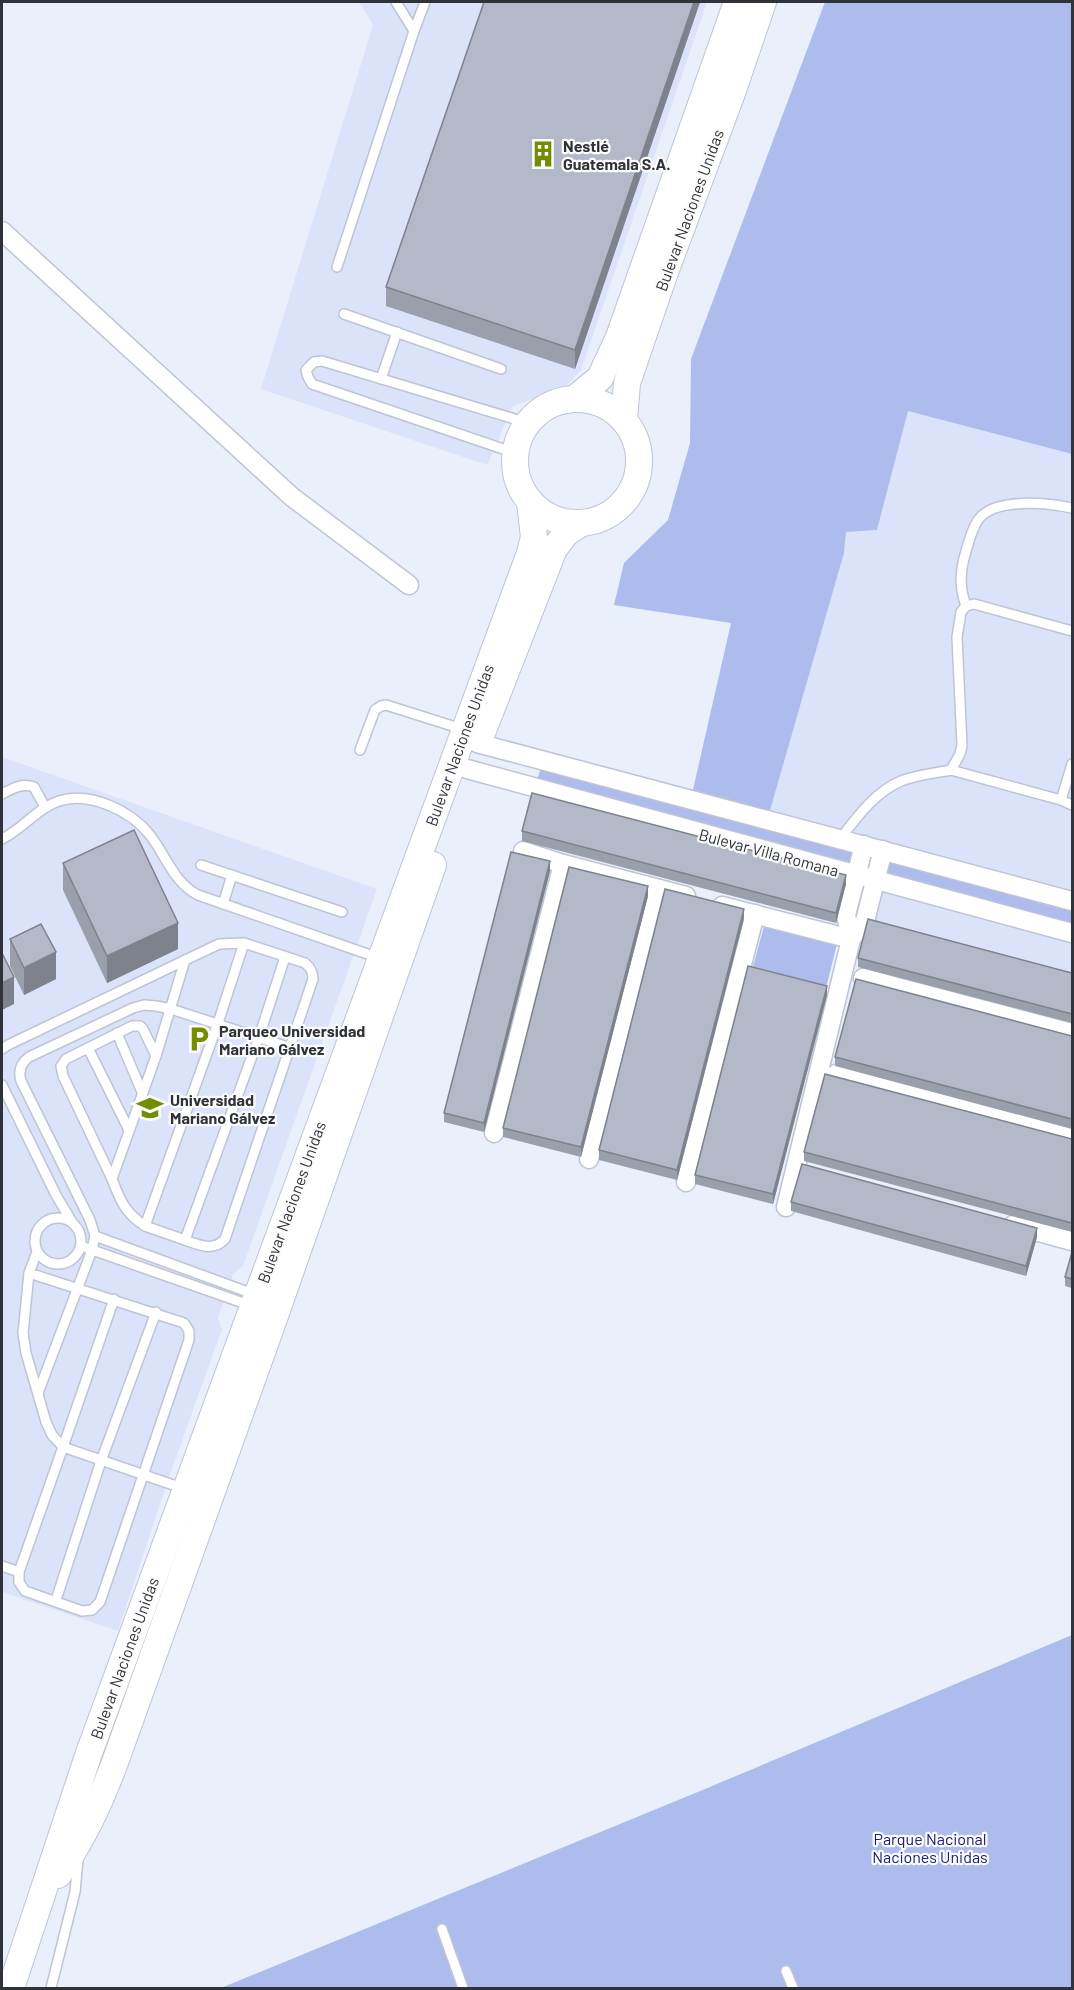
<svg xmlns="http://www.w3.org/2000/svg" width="1074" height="1990" font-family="Barlow,sans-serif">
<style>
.built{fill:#dbe3fa}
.green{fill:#adbcec}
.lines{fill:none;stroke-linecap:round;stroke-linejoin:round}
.service-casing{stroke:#bfc4d4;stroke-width:12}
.minor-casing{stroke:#bfc4d4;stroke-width:21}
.secondary-casing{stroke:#bfc4d4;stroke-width:28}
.service{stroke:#fff;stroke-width:9}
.minor{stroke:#fff;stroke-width:18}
.secondary{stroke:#fff;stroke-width:26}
.wall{fill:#9a9fac}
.shaded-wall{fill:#7d828c}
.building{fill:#b3b9c8;stroke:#7d828c;stroke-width:1.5}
.labels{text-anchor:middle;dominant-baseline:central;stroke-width:4.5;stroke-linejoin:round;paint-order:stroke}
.poi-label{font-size:16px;font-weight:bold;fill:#303239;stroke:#fcfcfc;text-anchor:start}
.street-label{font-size:16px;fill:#303239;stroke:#fcfcfc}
.park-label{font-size:16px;fill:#1a2074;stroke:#fcfcfc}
</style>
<rect width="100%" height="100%" fill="#eaeffc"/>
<g class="built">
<polygon points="359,2 707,2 581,370 565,387 513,406 487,465 261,389 373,25"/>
<polygon points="908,410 1072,454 1072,893 769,814 844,553 846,532 877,530"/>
<polygon points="2,757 377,889 243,1266 233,1274 218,1318 222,1329 167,1483 118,1631 2,1592"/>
<polygon points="879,881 1072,933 1072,980 867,926"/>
</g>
<g class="green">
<polygon points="825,2 1072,2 1072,454 908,411 877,530 846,532 844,553 769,814 692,794 731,623 614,605 624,563 668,520 690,443 691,359"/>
<polygon points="544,761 1072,901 1072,933 534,787"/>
<polygon points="764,926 837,944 826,988 752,970"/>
<polygon points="1072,1635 1072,1988 221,1988 705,1789"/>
</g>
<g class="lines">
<g class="service-casing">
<g id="service">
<polyline points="414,31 425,2"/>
<polyline points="337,267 414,31 396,2"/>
<polyline points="344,314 501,369"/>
<polyline points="381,379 397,332"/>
<polyline points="515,453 312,384 308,377 306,370 314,362 322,361 528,423"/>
<path d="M966 606C959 586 960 571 966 551 969 541 972 529 978 520 994 497 1049 503 1072 508"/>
<polyline points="360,750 375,710 381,706 386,705 462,729"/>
<polyline points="951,770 1061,800 1072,805"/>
<path d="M2 794C13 788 22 783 34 787L45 807"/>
<polyline points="1061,800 1072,764"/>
<path d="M2 839C23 829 37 808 59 801 90 791 131 811 150 835 166 856 174 883 198 895L379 958"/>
<path d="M840 839C857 817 875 792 901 781 916 775 935 773 951 770L960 754 962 745 957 637 961 612 966 606 974 604 1072 631"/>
<polyline points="201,865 342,912"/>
<polyline points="223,904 232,875"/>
<path d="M185 960 156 1056 112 1179C120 1200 125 1213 145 1226L218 1023 244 943"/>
<polyline points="117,1033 142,1092"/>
<polyline points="88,1048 129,1130"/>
<path d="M2 1049 8 1045 219 944 244 943 305 963C311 968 313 972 313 979L225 1239C213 1252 199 1245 185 1240"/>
<polyline points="2,1085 56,1195 72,1222"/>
<polyline points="112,1179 63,1076 61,1066 66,1059 132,1026 140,1026 143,1029 156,1056"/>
<circle cx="58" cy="1241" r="23"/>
<polyline points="145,1226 185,1240 259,1037 285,957"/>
<polyline points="95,1236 256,1295"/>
<polyline points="81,1246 252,1306"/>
<polyline points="29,1273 184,1323 189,1331 189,1340 100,1602 92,1610 82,1611 25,1591 19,1582 19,1572 63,1447 52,1435 46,1422 26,1353 23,1333 29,1273 37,1252"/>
<polyline points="114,1299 63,1447 185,1489"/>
<path d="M38 1393 92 1250 95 1236 90 1220 21 1081C18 1071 21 1063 29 1057L133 1008 144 1005 156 1006 171 1009 291 1048"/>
<polyline points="2,1566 19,1572"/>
<polyline points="56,1600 101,1461 156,1312"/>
<polyline points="442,1929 463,1988"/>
<polyline points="786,1971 793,1988"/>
<polyline points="51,1988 75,1892 78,1859"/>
</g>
</g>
<g class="minor-casing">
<g id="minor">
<polyline points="2,231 292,497 409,585"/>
<polyline points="477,743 1072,901"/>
<polyline points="467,769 1072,933"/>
<polyline points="523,851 563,864 686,896"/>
<polyline points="722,906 851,939"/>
<polyline points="851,939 846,915 864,845"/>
<polyline points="863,978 1072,1033"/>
<polyline points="836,1074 1072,1138"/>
<polyline points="494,1133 563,864"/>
<polyline points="589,1159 659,889"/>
<polyline points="686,1182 755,914"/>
<polyline points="786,1207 851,939 865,921 883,850"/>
<polyline points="1013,1225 1072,1241"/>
</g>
</g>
<g class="secondary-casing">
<g id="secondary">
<circle cx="577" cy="461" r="62"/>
<polyline points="574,399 600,378 619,337 737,2"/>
<polyline points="624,420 627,383 664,275 732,93 763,2"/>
<polyline points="480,738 554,549 566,533 580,524"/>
<path d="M58 1875C83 1838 98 1807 114 1765L271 1327 433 865"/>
<polyline points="11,1988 89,1753 530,553 534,537 530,502"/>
</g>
</g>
<use href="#service" class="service"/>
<use href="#minor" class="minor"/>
<use href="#secondary" class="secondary"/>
</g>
<g class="wall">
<polygon points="700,2 575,369 386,306 386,287"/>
<polygon points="522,831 846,884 836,923 522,841"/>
<polygon points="63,863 178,949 107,983 63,890"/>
<polygon points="550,871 484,1132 444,1122 444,1113"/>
<polygon points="648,896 581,1157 503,1137 503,1128"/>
<polygon points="744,918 677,1180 599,1160 599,1150"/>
<polygon points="10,939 56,979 24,995 10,966"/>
<polygon points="858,958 1072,973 1072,1023 858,967"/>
<polygon points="827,995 773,1204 695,1184 695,1175"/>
<polygon points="1072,1036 1072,1129 835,1066 835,1057"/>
<polygon points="1072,1139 1072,1232 804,1161 804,1152"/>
<polygon points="791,1202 1037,1237 1026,1276 791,1211"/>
<polygon points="1072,1252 1072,1288 1065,1286 1065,1277"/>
</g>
<g class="shaded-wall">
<polygon points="694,2 700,2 575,369 575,350"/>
<polygon points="550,861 550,871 484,1132 484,1123"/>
<polygon points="846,875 846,884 836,923 836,913"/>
<polygon points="648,886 648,896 581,1157 581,1147"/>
<polygon points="744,909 744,918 677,1180 677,1170"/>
<polygon points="178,923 178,949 107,983 107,956"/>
<polygon points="56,952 56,979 24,995 24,968"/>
<polygon points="14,977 14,1004 2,1010 2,983"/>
<polygon points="827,986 827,995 773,1204 773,1194"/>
<polygon points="1037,1228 1037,1237 1026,1276 1026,1266"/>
</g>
<g class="building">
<polygon points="484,2 694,2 575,350 386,287"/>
<polygon points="532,793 846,875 836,913 522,831"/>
<polygon points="134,830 178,923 107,956 63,863"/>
<polygon points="511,852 550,861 484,1123 444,1113"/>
<polygon points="569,867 648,886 581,1147 503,1128"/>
<polygon points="665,889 744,909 677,1170 599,1150"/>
<polygon points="868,919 1072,973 1072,1014 858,958"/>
<polygon points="41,924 56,952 24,968 10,939"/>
<polygon points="2,953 14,977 2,983"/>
<polygon points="748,966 827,986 773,1194 695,1175"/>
<polygon points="856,979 1072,1036 1072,1119 835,1057"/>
<polygon points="825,1074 1072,1139 1072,1223 804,1152"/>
<polygon points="802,1164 1037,1228 1026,1266 791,1202"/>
<polygon points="1072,1252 1072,1279 1065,1277"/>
</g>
<defs>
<g id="building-bare" transform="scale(2.07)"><path d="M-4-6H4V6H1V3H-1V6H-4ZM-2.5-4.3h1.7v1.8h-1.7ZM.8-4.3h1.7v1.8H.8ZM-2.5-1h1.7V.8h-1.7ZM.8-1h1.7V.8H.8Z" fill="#738c00" stroke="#fcfcfc" stroke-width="2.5" paint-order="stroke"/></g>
<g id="parking-bare" transform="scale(2.07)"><path d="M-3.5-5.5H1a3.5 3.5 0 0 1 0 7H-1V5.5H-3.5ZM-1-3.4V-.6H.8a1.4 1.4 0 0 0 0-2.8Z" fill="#738c00" stroke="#fcfcfc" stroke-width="2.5" paint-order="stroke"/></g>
<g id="university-bare" transform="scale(2.07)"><path d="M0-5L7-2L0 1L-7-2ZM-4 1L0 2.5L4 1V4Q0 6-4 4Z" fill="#738c00" stroke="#fcfcfc" stroke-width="2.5" paint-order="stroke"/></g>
</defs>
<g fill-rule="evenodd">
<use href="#building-bare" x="543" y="154"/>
<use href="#parking-bare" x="199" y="1039"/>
<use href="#university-bare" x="150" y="1108"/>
</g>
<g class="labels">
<g class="poi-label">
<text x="563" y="145">Nestlé<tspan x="563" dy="18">Guatemala S.A.</tspan></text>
<text x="219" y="1030">Parqueo Universidad<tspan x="219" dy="18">Mariano Gálvez</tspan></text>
<text x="170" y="1099">Universidad<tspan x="170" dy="18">Mariano Gálvez</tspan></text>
</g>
<g class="street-label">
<text transform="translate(689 210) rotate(-70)">Bulevar Naciones Unidas</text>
<text transform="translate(459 745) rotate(-70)">Bulevar Naciones Unidas</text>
<text transform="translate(769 852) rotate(15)">Bulevar Villa Romana</text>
<text transform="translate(291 1202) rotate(-70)">Bulevar Naciones Unidas</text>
<text transform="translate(124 1658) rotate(-70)">Bulevar Naciones Unidas</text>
</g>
<g class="park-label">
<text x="930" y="1838">Parque Nacional<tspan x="930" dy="18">Naciones Unidas</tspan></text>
</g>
</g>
<rect width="1074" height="1990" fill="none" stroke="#303239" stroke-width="6"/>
</svg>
